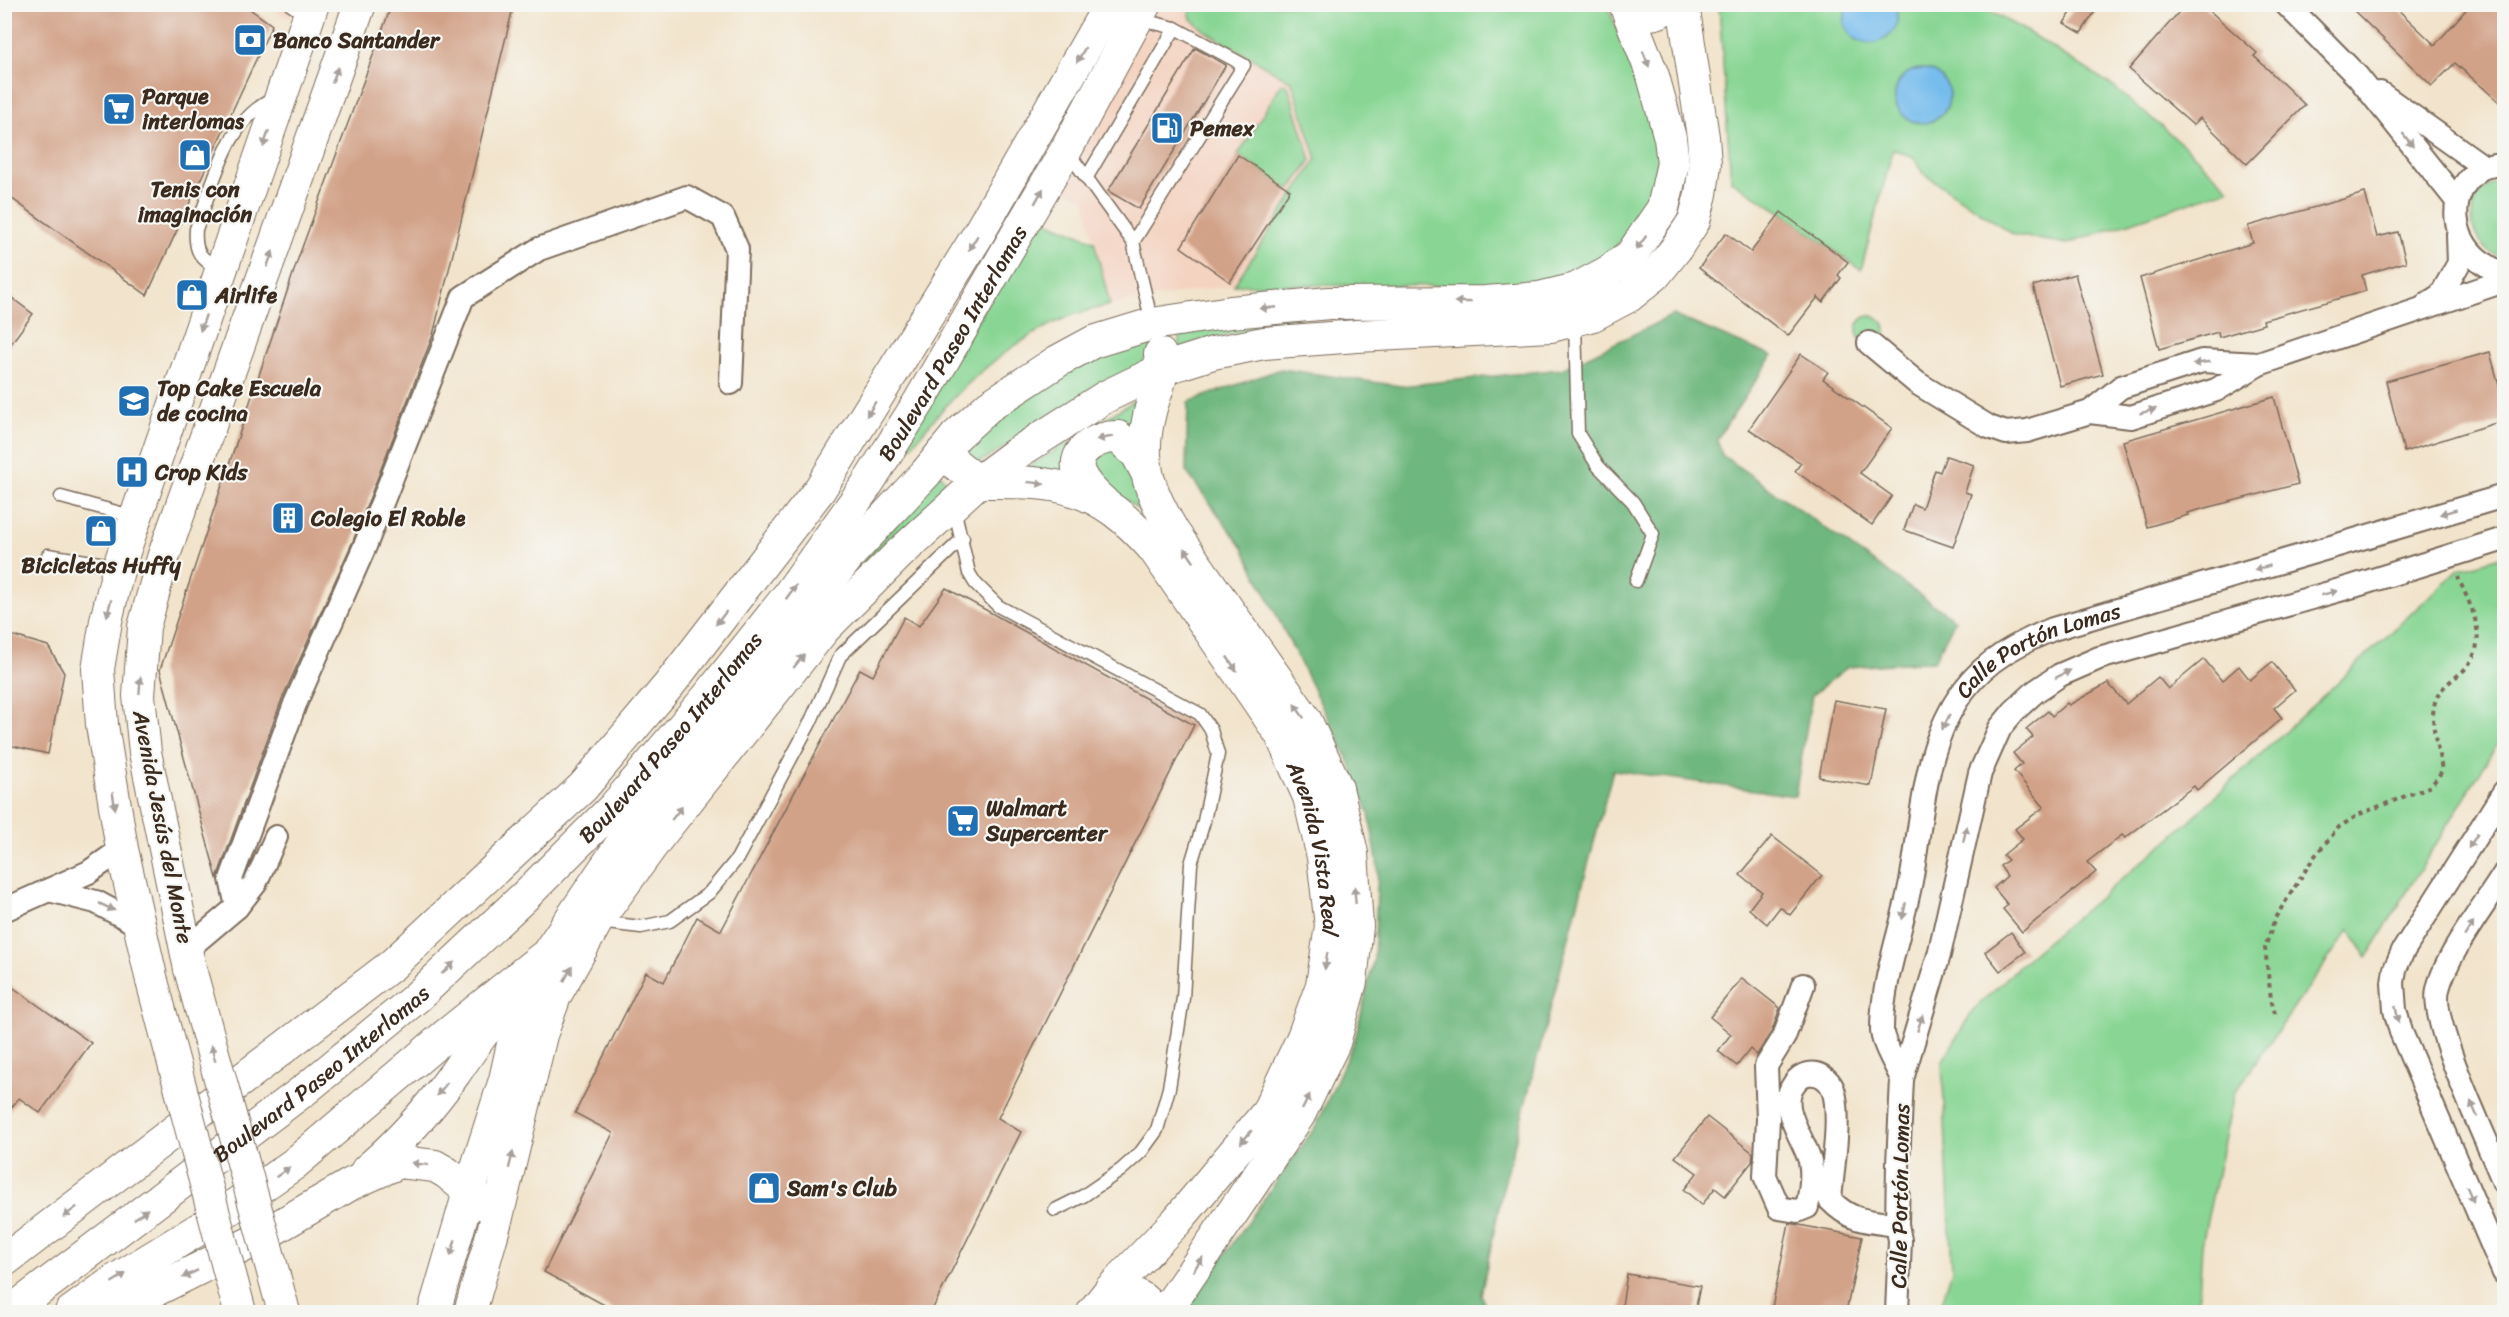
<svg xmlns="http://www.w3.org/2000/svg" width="2509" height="1317" font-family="Sriracha,sans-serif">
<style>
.built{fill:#f4d3c1}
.green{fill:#89d694;stroke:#628059;stroke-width:1.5}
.forest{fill:#6eb77e;stroke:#54704e;stroke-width:1.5}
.water{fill:#75bced;stroke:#587386;stroke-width:1.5}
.building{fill:#d2a288}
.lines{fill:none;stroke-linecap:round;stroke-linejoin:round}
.lane-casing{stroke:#7b6b5b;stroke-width:15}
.street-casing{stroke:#7b6b5b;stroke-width:26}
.secondary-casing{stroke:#7b6b5b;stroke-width:34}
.path{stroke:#7b6b5b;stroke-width:4;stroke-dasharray:4.5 4.5;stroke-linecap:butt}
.lane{stroke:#fff;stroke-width:12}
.street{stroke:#fff;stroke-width:22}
.secondary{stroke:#fff;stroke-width:32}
.secondary-bridge-casing{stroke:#7b6b5b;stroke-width:34;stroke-linecap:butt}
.secondary-bridge{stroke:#fff;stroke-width:32}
.oneway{fill:#a79f9a}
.labels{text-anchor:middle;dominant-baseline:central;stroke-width:4.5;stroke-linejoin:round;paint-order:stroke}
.poi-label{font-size:22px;font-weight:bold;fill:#3b2a1e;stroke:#f6f6f2;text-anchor:start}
.street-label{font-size:22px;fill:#3b2a1e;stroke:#f6f6f2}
</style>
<rect width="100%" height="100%" fill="#f6f6f2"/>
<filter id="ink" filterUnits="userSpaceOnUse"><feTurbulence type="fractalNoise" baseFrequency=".0167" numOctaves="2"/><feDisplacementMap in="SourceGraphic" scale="12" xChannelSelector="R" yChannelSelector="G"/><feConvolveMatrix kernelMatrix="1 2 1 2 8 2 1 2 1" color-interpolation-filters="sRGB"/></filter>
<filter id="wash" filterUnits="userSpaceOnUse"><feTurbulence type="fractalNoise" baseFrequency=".008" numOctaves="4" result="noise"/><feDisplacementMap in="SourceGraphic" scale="24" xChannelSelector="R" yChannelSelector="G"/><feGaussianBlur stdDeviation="1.35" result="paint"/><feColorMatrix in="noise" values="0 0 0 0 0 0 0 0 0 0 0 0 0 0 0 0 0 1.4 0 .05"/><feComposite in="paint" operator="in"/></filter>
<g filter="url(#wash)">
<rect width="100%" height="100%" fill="#f2e4cc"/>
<g class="built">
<polygon points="267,5 294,5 289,19"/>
<polygon points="1159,5 1188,5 1191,19 1205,31 1292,82 1317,159 1234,285 1110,305 1084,198 1041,183"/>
</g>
<g class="green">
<polygon points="1188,5 1607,5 1638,81 1656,141 1659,160 1649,201 1619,243 1599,259 1570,274 1536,282 1484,286 1234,285 1317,159 1292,82 1205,31 1191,19"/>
<polygon points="1719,5 1978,5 2026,31 2110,84 2188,149 2229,189 2067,244 2014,235 1923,173 1914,158 1893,149 1861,270 1781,212 1731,181"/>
<polygon points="1282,83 1288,86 1311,160 1290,190 1238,155"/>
<path d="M2504 180V257C2463 250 2460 186 2504 180Z"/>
<path d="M1038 217 1094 241 1110 305C1095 309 1079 312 1065 318 979 356 929 422 874 495Z"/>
<polygon points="1298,315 1298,324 1227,335 1179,349 1179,338 1175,330"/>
<circle cx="1871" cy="330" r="14"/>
<path d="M1151 337C1155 350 1150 355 1141 365L980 462 971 461 960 450 1026 380Z"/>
<polygon points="1143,395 1131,436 1071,473 1022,471"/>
<polygon points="1119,448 1154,521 1107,486 1092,468 1094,460 1104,449"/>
<polygon points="940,474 953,490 870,567 863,561"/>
<polygon points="2504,556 2504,733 2367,957 2349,929 2234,1094 2202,1244 2198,1312 1939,1312 1952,1270 1942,1062 1973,1010 2030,956 2173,836 2459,569"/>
</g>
<polygon class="forest" points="1673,315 1772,356 1717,439 1722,455 1955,620 1934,661 1848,667 1812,695 1795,796 1613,770 1502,1192 1481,1295 1488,1312 1184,1312 1316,1126 1355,1039 1374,959 1378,867 1369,814 1350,763 1243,548 1186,471 1188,402 1281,369 1401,386 1562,369"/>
<g class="water">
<path d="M1846 5H1893C1909 29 1878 53 1855 39 1850 36 1847 29 1844 24Z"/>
<circle cx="1922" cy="96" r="27"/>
</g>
<g id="blocks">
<g class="building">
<polygon points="4,4 243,4 272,25 147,295 4,193"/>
<polygon points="392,4 514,4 433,335 353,541 282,699 217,878 160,670 300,253"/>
<polygon points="2077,4 2100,4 2081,33 2064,23"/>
<polygon points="2186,4 2202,4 2257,53 2254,56 2305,105 2247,164 2200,118 2193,125 2129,69"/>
<polygon points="2347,4 2392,4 2435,45 2471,4 2505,4 2505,107 2455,63 2432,86"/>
<polygon points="1195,48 1226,65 1139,209 1108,191"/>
<polygon points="1238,155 1290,190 1230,282 1181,247"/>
<polygon points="2365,193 2377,237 2398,232 2406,262 2362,275 2366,291 2263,320 2264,324 2219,337 2218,332 2159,349 2140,278 2253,243 2248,226"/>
<polygon points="1781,212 1848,262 1838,275 1841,278 1823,302 1818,297 1788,336 1699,268 1726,233 1751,252"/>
<polygon points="2075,274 2103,374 2060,386 2033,286"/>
<polygon points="4,292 33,314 4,353"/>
<polygon points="2490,352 2505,408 2505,420 2404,452 2386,381"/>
<polygon points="1801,354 1828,372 1823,379 1892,428 1860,473 1892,496 1872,525 1795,471 1801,463 1749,429"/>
<polygon points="2274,397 2298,484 2187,513 2188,515 2147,527 2123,441"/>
<polygon points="1946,456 1974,465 1965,492 1971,494 1953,547 1904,530 1913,504 1922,508 1935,470 1940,472"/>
<polygon points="946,588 1194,725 998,1118 1021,1132 931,1312 617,1312 544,1272 613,1133 575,1113 646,972 664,982 697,917 721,931 860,669 873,676 904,617 919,626"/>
<polygon points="4,633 48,646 64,673 48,754 4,744"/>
<polygon points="2204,659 2222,681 2239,666 2250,680 2272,662 2295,690 2274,708 2282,718 2197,790 2194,786 2125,838 2122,835 2087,862 2096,872 2022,932 2003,909 2008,905 1994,888 2007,876 2000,866 2008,860 2003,855 2023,839 2015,829 2044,807 2014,771 2022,764 2013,753 2033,737 2026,729 2048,711 2052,716 2067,703 2069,705 2108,683 2126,704 2158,677 2168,689"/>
<polygon points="1834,700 1886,709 1871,786 1819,777"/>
<polygon points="1772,836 1822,875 1790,915 1780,907 1767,924 1749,909 1762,892 1740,875"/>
<polygon points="2011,932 2025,952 2000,971 1985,952"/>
<polygon points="1742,978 1780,1008 1772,1031 1757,1055 1750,1049 1737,1066 1718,1051 1731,1034 1710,1017"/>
<polygon points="4,981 91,1043 40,1113 19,1098 4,1117"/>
<polygon points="1707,1117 1753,1153 1752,1162 1725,1196 1715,1188 1702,1205 1684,1190 1697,1173 1675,1157"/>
<polygon points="1789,1223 1862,1237 1846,1312 1771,1312"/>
<polygon points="1627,1274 1700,1286 1695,1312 1621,1312"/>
</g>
</g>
</g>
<g filter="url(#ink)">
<use href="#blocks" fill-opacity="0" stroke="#7b6b5b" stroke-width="1.5"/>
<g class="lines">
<g class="lane-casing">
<g id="lane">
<polyline points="290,4 307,16"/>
<polyline points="1067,151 1133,242 1152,323"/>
<polyline points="1087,177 1175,28"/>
<polyline points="1133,242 1244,65 1175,28 1138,19"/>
<path d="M221 271C201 258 194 254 196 229 214 183 227 117 276 98"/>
<polyline points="1575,322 1578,434 1598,466 1633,502 1653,534 1636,581"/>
<polyline points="61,497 135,517"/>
<polyline points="954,508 969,573 975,583 998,606 1200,714 1211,730 1218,754 1204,821 1191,864 1183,998 1169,1088 1157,1130 1141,1152 1121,1170 1083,1196 1055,1210"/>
<polyline points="48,555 118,566"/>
<polyline points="598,922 641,927 670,921 709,893 737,859 810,723 840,656 963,538"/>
</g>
</g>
<g class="street-casing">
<g id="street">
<polyline points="2286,4 2358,77 2457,201"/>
<polyline points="2380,93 2484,167"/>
<path d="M2504 163C2498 165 2488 165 2482 168 2443 192 2451 246 2488 266 2493 269 2498 273 2504 274"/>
<polyline points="2427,304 2441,295 2459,263 2458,235"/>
<polyline points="1869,343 1917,383 1989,427 2006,433 2027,431 2090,412 2131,417 2216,390 2259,364 2504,281"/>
<polyline points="2090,412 2121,387 2202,361 2259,364"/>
<polyline points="2504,792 2403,951 2395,969 2393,983 2395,1010 2401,1032 2504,1273"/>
<path d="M2504 874C2485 905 2446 955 2438 989 2429 1023 2489 1144 2504 1183"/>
<polyline points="49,890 96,902 137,924"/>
<polyline points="237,907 231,879 295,704 365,546 463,297 539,249 687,197 723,217 737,249 731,383"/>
<polyline points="4,910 89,872 122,849"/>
<polyline points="186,950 237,907 255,884 276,837"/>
<path d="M1803 985 1784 1037 1766 1066 1768 1119 1765 1176 1779 1208 1797 1211 1807 1207C1810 1194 1813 1175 1810 1161 1804 1138 1777 1107 1794 1084 1797 1079 1802 1075 1808 1074 1819 1072 1829 1079 1833 1089 1842 1115 1832 1172 1830 1200 1851 1222 1868 1221 1897 1225"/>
<path id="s1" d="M1902 1079C1897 1067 1881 1041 1882 1029 1882 979 1902 930 1911 881 1923 817 1923 744 1964 690 1987 659 2019 643 2053 629L2504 496"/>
<polyline points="1897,1312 1900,1240 1897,1225 1898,1164 1902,1079 1939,955 1980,773 2000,728 2014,711 2036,691 2060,675 2099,658 2354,586 2504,539"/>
</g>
</g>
<g class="secondary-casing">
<g id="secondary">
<path d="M1626 4C1641 17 1655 18 1670 4"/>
<path d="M1160 354C1165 377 1157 387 1151 408 1137 460 1147 488 1174 533L1305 719 1337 788 1352 853 1357 926 1351 982 1334 1043 1299 1115 1165 1312"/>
<path id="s2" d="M942 453 978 482C1060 481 1097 484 1154 549L1281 735 1309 797 1323 857 1331 926 1322 985 1303 1037 1267 1113 1176 1222 1111 1289 1093 1312"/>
<path d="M1103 502C1094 494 1084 484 1079 473 1071 449 1100 436 1118 437L1137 454 1146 471"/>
<polyline points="190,969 145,752 139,696 144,627 163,558 360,4"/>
<polyline points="152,981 122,849 102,725 98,669 106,621 119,566 313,4"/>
<path d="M367 1170C400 1142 430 1108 455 1073 471 1050 485 1027 506 1008"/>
<polyline points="4,1261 392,965 583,787 669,685 820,489 976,238 1110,4"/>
<path d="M1111 1289C1128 1291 1145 1294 1152 1312"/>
<path id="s3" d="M10 1312 307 1088 416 998 525 896 614 807 706 699 787 597 866 486 919 402 1066 150 1145 4"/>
<polyline points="71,1312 114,1281 212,1221 294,1164 446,1035 542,958"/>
<polyline points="117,1312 130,1303 250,1243 351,1184 400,1162 435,1166 447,1173 484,1204"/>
<polyline points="434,1312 469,1192 505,1080 517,1026 532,986 547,954 635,824 852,552 926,473 956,436 989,406 1058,361 1093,342 1152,324 1231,312 1329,303 1485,302 1539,298 1576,289 1608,272 1631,255 1663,208 1673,163 1670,138 1653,76 1625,4"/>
<polyline points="470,1312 497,1217 541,1035 555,996 597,921 656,840 824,629 899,554 978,482 1017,453 1105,397 1163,369 1213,353 1264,343 1357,336 1551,326 1593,315 1629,296 1655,275 1675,250 1694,221 1701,194 1705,164 1703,137 1683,4"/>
</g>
</g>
<path class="path" d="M2275 1014 2271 999 2265 948 2275 918 2314 857 2339 827 2360 814 2431 786 2442 771C2439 750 2427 717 2437 697 2443 685 2453 680 2463 671 2492 641 2471 608 2458 577"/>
<use href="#lane" class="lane"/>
<use href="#street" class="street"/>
<use href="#secondary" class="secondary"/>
<g class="secondary-bridge-casing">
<g id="secondary-bridge">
<polyline points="190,969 284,1312"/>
<polyline points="152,981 240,1312"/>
</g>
</g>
<use href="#secondary-bridge" class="secondary-bridge"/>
</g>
<defs><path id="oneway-solid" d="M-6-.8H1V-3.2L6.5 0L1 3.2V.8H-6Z" transform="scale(1.5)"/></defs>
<g class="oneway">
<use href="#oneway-solid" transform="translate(1081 55) rotate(120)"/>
<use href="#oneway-solid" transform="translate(1646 59) rotate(69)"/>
<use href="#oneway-solid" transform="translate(335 75) rotate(-70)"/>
<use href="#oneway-solid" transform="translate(266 139) rotate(109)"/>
<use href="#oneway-solid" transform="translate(2408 140) rotate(52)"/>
<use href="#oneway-solid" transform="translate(1039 196) rotate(-60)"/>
<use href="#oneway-solid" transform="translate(973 243) rotate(121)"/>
<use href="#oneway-solid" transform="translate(1641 243) rotate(127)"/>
<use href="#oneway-solid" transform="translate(270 259) rotate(-70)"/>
<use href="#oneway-solid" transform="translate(1463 302) rotate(180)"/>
<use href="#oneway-solid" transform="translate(1268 308) rotate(175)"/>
<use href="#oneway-solid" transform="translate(203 323) rotate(109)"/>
<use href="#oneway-solid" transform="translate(2201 363) rotate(171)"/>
<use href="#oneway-solid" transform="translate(871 409) rotate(122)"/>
<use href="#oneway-solid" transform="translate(2148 411) rotate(-17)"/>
<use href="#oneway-solid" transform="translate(1105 438) rotate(170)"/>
<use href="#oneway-solid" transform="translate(1036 483) rotate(7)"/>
<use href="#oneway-solid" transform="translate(2448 512) rotate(164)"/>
<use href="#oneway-solid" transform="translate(1189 555) rotate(-125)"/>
<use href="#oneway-solid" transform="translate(2262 568) rotate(163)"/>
<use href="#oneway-solid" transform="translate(791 592) rotate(-54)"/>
<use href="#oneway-solid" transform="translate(2329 593) rotate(-15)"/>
<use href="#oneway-solid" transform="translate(109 608) rotate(104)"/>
<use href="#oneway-solid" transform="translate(721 618) rotate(128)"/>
<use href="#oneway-solid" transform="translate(799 661) rotate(-51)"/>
<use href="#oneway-solid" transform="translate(1232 664) rotate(56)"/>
<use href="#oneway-solid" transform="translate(2063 674) rotate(-27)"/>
<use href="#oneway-solid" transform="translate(140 685) rotate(-86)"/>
<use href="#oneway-solid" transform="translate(1299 711) rotate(-125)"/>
<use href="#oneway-solid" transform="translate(1946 722) rotate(117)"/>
<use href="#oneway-solid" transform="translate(114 801) rotate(81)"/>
<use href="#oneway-solid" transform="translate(677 813) rotate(-51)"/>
<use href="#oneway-solid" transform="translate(1965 834) rotate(-77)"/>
<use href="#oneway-solid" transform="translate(2473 841) rotate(123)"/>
<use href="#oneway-solid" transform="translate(1355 895) rotate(-94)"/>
<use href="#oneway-solid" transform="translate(107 907) rotate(25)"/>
<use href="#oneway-solid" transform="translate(1904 911) rotate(102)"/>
<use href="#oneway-solid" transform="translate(2469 929) rotate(-58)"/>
<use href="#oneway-solid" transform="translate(1326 961) rotate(99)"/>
<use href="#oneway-solid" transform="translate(448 968) rotate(-43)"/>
<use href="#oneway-solid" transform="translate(568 974) rotate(-61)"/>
<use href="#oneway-solid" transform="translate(2397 1014) rotate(78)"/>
<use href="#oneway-solid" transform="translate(1920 1023) rotate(-72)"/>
<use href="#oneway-solid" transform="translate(213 1053) rotate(-105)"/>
<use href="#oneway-solid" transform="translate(442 1089) rotate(129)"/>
<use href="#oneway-solid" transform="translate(1306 1102) rotate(-64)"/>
<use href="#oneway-solid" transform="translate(2474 1109) rotate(-113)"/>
<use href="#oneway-solid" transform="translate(1246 1137) rotate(130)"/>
<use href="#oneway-solid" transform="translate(511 1160) rotate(-76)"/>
<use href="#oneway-solid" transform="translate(420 1164) rotate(-173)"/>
<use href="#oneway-solid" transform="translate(283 1172) rotate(-35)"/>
<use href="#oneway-solid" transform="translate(2470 1194) rotate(66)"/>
<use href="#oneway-solid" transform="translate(70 1212) rotate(143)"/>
<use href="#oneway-solid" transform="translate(141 1214) rotate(-37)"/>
<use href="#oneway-solid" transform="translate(453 1248) rotate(106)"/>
<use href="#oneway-solid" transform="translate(1198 1264) rotate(-56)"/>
<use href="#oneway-solid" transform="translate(190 1274) rotate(154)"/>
<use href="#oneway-solid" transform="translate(119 1278) rotate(-32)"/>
</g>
</g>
<defs>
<g id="bank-square" transform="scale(1.725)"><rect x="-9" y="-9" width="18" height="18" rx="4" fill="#1f6fb2" stroke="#f6f6f2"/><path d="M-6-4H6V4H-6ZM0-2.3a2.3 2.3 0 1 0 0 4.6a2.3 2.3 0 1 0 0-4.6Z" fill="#fff"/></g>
<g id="supermarket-square" transform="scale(1.725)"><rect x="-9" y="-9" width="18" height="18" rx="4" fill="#1f6fb2" stroke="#f6f6f2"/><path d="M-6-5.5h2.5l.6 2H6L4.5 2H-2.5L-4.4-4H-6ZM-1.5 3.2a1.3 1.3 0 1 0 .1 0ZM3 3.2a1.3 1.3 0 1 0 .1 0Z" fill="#fff"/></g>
<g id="fuel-square" transform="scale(1.725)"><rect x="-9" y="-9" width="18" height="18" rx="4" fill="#1f6fb2" stroke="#f6f6f2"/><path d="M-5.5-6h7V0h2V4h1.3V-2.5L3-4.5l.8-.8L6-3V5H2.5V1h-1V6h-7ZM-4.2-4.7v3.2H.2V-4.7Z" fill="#fff"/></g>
<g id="shop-square" transform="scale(1.725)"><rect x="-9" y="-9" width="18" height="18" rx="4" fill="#1f6fb2" stroke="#f6f6f2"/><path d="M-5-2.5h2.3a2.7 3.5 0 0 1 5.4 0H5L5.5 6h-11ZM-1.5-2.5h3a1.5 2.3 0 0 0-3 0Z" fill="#fff"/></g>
<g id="university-square" transform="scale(1.725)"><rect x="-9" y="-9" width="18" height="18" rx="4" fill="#1f6fb2" stroke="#f6f6f2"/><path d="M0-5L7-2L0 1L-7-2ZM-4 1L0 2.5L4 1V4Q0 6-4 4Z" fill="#fff"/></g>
<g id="hospital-square" transform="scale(1.725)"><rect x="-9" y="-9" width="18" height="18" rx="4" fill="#1f6fb2" stroke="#f6f6f2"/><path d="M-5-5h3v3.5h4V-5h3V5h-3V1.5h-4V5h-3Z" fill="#fff"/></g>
<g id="building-square" transform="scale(1.725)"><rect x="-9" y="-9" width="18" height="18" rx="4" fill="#1f6fb2" stroke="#f6f6f2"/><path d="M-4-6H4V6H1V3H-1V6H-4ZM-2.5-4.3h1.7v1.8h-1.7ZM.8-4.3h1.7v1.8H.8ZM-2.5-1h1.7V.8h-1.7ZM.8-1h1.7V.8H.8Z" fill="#fff"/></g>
</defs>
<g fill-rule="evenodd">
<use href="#bank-square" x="250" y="40"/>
<use href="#supermarket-square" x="119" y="109"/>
<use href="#fuel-square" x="1167" y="128"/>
<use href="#shop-square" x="195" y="155"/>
<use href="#shop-square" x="192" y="295"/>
<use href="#university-square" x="134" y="401"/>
<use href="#hospital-square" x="132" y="472"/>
<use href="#building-square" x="288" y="518"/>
<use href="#shop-square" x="101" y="531"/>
<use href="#supermarket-square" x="963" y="821"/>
<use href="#shop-square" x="764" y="1188"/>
</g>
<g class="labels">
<g class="poi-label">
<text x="273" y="40">Banco Santander</text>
<text x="142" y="96">Parque<tspan x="142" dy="25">interlomas</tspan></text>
<text x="1190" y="128">Pemex</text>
<text x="195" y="189" text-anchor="middle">Tenis con<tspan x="195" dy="25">imaginación</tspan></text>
<text x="215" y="295">Airlife</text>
<text x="157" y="388">Top Cake Escuela<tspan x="157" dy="25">de cocina</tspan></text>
<text x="155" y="472">Crop Kids</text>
<text x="311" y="518">Colegio El Roble</text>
<text x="101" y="565" text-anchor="middle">Bicicletas Huffy</text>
<text x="986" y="808">Walmart<tspan x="986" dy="25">Supercenter</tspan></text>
<text x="787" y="1188">Sam's Club</text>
</g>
<g class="street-label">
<text stroke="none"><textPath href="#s3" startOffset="1364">Boulevard Paseo Interlomas</textPath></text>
<text stroke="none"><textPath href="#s1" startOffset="492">Calle Portón Lomas</textPath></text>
<text stroke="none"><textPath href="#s3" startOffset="878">Boulevard Paseo Interlomas</textPath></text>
<text transform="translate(163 827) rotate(79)">Avenida Jesús del Monte</text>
<text stroke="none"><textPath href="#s2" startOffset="588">Avenida Vista Real</textPath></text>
<text stroke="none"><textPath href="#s3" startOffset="392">Boulevard Paseo Interlomas</textPath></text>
<text transform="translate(1900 1196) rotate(-89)">Calle Portón Lomas</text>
</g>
</g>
<rect width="2509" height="1317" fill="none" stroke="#f6f6f2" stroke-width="24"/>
</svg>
